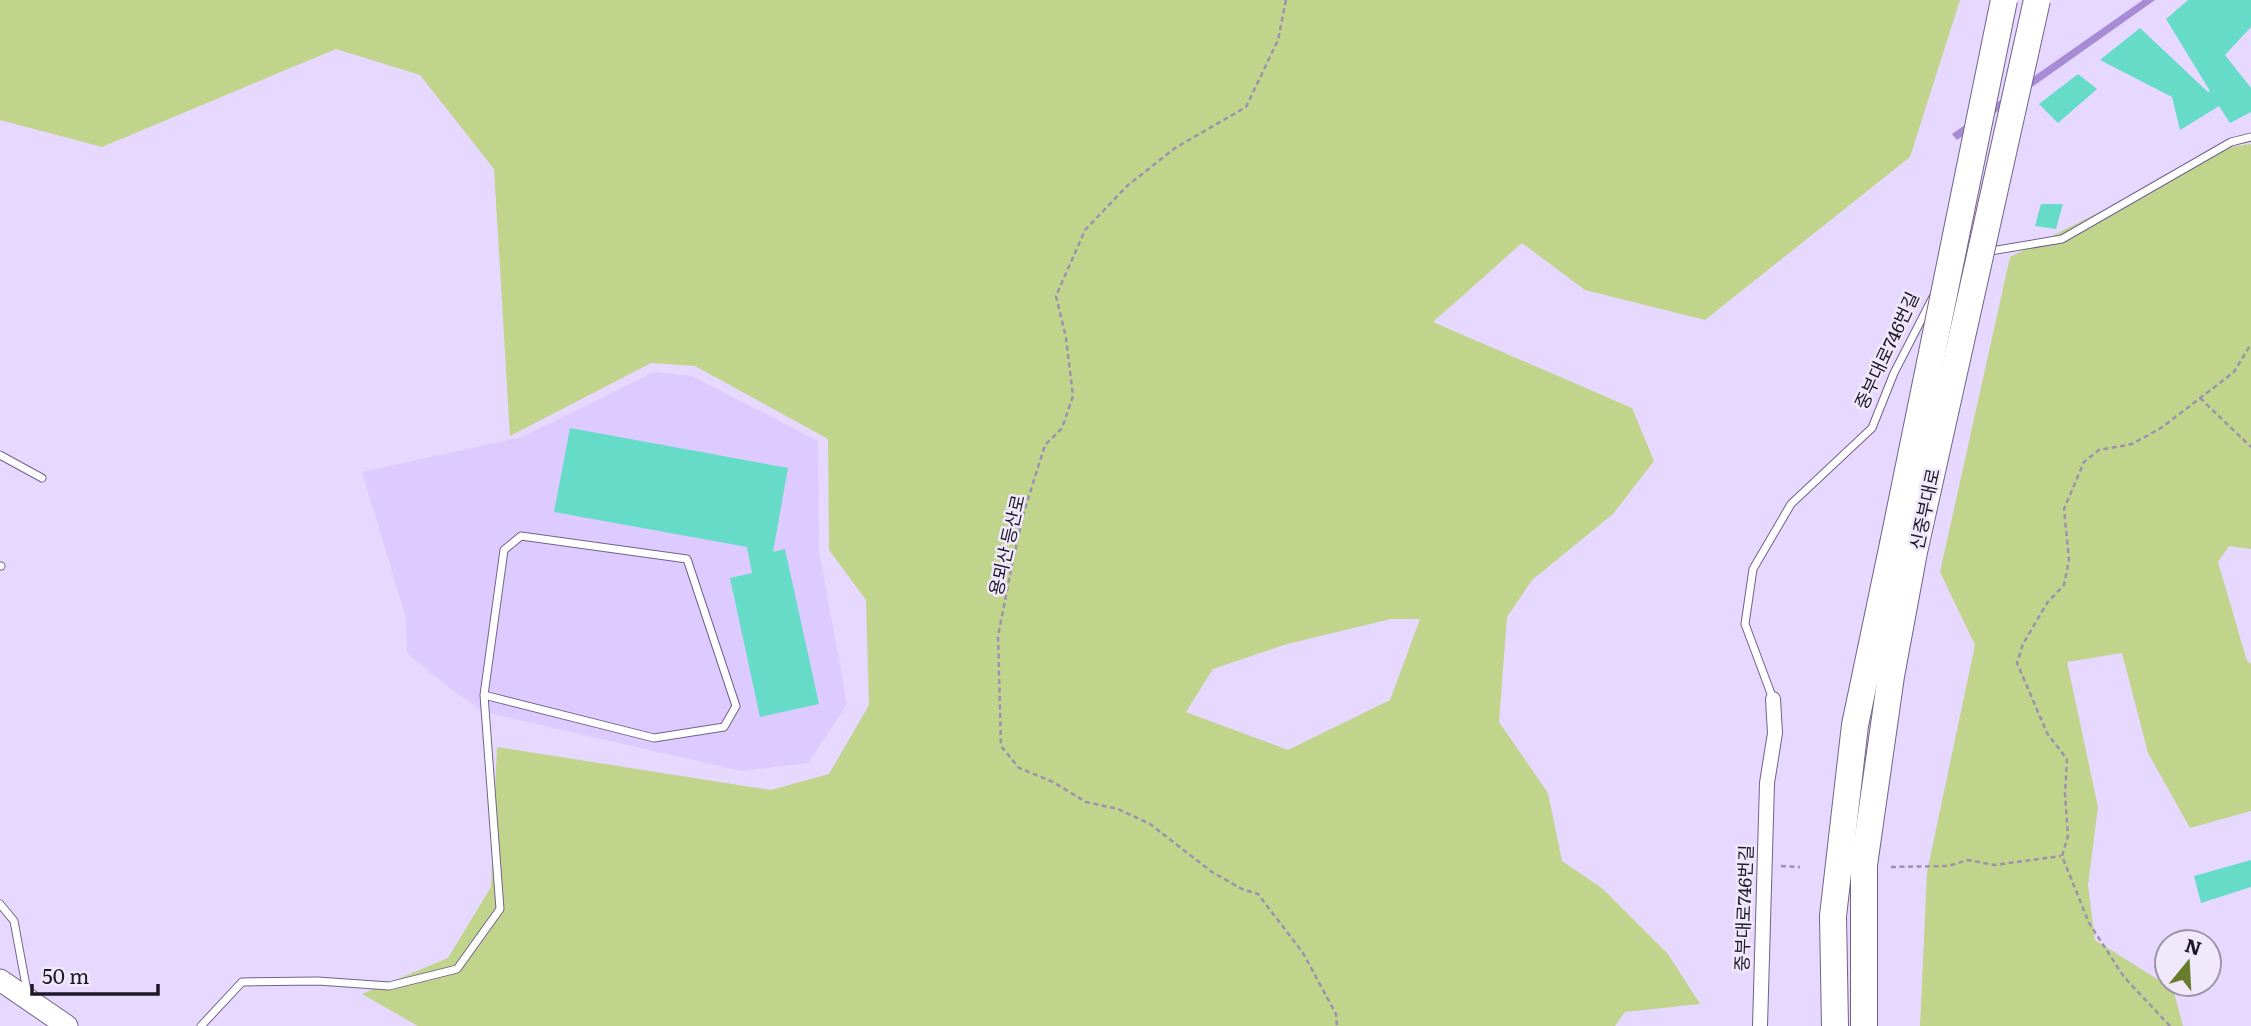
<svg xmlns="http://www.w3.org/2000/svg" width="2251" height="1026" font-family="Literata,'Noto Sans KR',serif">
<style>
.built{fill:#ddcaff}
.green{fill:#c0d58b;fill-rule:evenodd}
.water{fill:#a88bd5}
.building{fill:#66dbc8}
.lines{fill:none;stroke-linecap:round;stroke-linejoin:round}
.lane-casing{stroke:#72628b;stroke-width:9}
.street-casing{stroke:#72628b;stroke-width:16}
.secondary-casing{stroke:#72628b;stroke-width:23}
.highway-casing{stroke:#72628b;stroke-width:28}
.path{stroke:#9d91af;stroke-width:2.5;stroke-dasharray:5 3.5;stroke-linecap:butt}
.lane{stroke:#fff;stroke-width:7}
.street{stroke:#fff;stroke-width:14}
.secondary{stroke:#fff;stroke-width:21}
.highway{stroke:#fff;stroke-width:26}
.highway-bridge-casing{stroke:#72628b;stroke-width:28;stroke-linecap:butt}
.highway-bridge{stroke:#fff;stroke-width:26}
.labels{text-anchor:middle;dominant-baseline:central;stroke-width:5;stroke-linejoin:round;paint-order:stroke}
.street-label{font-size:18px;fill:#1e1828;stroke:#f0e9fc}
</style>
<rect width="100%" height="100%" fill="#e6d8fe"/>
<polygon class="built" points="654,372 692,376 818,441 819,551 847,704 808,763 741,771 484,712 448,687 407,653 406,618 362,472 523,437"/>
<g class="green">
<path d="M0 0H1960L1910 157 1705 320 1585 290 1522 243 1433 322 1632 408 1654 461 1613 514 1532 580 1507 617 1499 722 1548 793 1562 861 1603 889 1668 954 1700 1004 1625 1012 1615 1026H418L362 994 448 958 491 887 497 747 771 790 829 774 869 705 866 600 829 550 828 439 695 366 651 363 510 436 494 169 420 75 336 49 102 147 0 120ZM1391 619H1420L1390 700 1288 750 1186 712 1213 669 1287 644Z"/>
<polygon points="2251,144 2251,549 2229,546 2218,562 2247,661 2251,664 2251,811 2190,828 2148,753 2122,653 2067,662 2098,807 2088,885 2095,940 2173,989 2183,1026 1920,1026 1927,872 1975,645 1940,572 2010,257 2229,147"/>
</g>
<polygon class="water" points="2143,0 2155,0 1957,140 1952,134"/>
<g class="building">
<polygon points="2188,0 2251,0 2251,27 2225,55 2251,88 2251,112 2230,123 2219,106 2180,130 2172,97 2100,60 2140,28 2208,92 2210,91 2166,19"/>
<polygon points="2078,74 2097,89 2058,123 2039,104"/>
<polygon points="2041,204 2063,204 2056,229 2035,226"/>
<polygon points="570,428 788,468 773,552 785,549 819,704 760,717 730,578 752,573 747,547 554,512"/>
<polygon points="2251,860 2251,887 2201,903 2194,876"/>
</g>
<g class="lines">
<g class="lane-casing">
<g id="lane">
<polyline points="1985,252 2062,239 2231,142 2251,137"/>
<polyline points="0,455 42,478"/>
<polyline points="0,566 1,566"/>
<polyline points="1773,699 1745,624 1753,569 1791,504 1872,428 1894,373 1933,297"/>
<polyline points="0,904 14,921 27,991"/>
<polyline points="201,1026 242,982 318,981 389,986 457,969 500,909 484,695 504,550 521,536 687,559 736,706 724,727 654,738 484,695"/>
</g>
</g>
<g class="street-casing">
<polyline id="street" points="1760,1026 1767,783 1775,733 1773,699"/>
</g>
<g class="secondary-casing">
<polyline id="secondary" points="0,980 67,1026"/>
</g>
<g class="highway-casing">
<g id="highway">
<polyline points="1835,1026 1833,916 1855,725 1893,544"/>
<polyline points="1864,1026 1864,865 1891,676 1914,552"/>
</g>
</g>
<g class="path">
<polyline points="1286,0 1278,40 1246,107 1175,148 1127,186 1085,230 1056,296 1066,338 1073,396 1062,428 1045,445 1024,512 1013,560 998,636 1001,746 1019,768 1053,782 1086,802 1118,809 1150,824 1212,872 1242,889 1258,894 1303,953 1336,1014 1337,1026"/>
<polyline points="2200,398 2251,447"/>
<polyline points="1781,866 1800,867"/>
<polyline points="1891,867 1948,866 1968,860 1994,865 2061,856"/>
<polyline points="2170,1026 2124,977 2089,923 2062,856 2068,836 2065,794 2067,759 2047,733 2017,663 2023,644 2047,603 2064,585 2069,560 2064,509 2084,462 2099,450 2132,444 2161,428 2234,372 2251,344"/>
</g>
<use href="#lane" class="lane"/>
<use href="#street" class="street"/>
<use href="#secondary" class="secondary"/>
<use href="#highway" class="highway"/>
<g class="highway-bridge-casing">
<g id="highway-bridge">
<polyline points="1893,544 2004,0"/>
<polyline points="1914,552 2037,0"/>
</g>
</g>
<use href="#highway-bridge" class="highway-bridge"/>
</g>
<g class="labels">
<g class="street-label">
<text transform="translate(1886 350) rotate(-65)">중부대로746번길</text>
<text transform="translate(1924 509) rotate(-78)">신중부대로</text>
<text transform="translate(1006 545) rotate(-77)">용뫼산 등산로</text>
<text transform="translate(1743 908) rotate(-88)">중부대로746번길</text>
</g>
</g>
<g transform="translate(2188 963) rotate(18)"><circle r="33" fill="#f0e9fc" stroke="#9c95a7" stroke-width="2"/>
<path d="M0-5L12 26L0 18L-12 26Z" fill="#687c2c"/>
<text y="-10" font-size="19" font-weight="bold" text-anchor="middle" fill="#1e1828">N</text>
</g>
<path d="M32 984v10h126v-10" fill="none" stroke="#1e1828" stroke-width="3.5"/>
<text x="42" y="984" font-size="21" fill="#1e1828" stroke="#f0e9fc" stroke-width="5" paint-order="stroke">50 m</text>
</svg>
